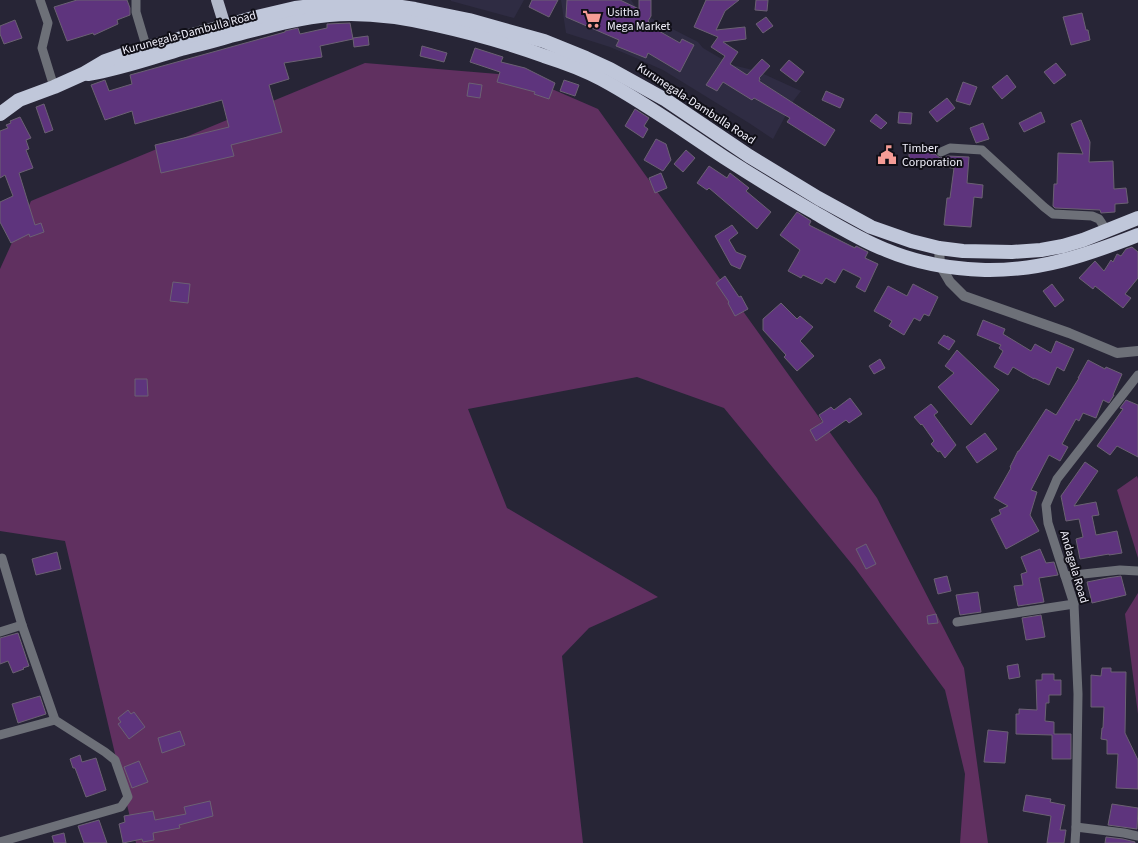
<svg xmlns="http://www.w3.org/2000/svg" width="1138" height="843" font-family="'Source Sans 3',sans-serif">
<style>
.built{fill:#2f2c43}
.green{fill:#603060}
.building{fill:#5e347d;stroke:#6b6173}
.lines{fill:none;stroke-linecap:round;stroke-linejoin:round}
.minor{stroke:#6d7078;stroke-width:9}
.tertiary{stroke:#6d7078;stroke-width:10}
.primary{stroke:#b3b9ca;stroke-width:12}
.trunk{stroke:#c0c7da;stroke-width:14}
.labels{text-anchor:middle;dominant-baseline:central;stroke-width:4;stroke-linejoin:round;paint-order:stroke}
.poi-label{font-size:12px;fill:#f0effa;stroke:#100f17;text-anchor:start}
.street-label{font-size:12px;fill:#f0effa;stroke:#100f17}
</style>
<rect width="100%" height="100%" fill="#272536"/>
<g class="built">
<polygon points="451,0 524,0 514,18 451,1"/>
<polygon points="561,0 631,0 639,12 698,42 703,48 732,65 757,71 801,91 794,100 773,139 749,123 663,70 636,58 610,47 566,33"/>
</g>
<g class="green">
<polygon points="365,63 522,76 598,109 877,498 964,668 988,843 960,843 965,774 945,690 855,568 724,408 637,377 468,409 507,508 658,597 589,628 562,656 583,843 136,843 65,541 0,531 0,269 31,201"/>
<polygon points="1137,476 1138,479 1138,558 1117,490"/>
<polygon points="1138,593 1138,714 1125,614"/>
</g>
<g class="building">
<polygon points="77,0 127,0 130,8 130,15 117,20 118,24 94,35 93,33 67,41 54,7"/>
<polygon points="532,0 558,0 549,17 529,7"/>
<polygon points="567,0 620,0 639,9 639,0 651,0 651,16 648,21 650,23 650,26 680,43 682,39 694,45 680,72 648,53 646,58 616,46 619,40 566,17"/>
<polygon points="706,0 739,0 725,11 716,30 745,27 746,39 723,42 738,52 730,64 747,75 762,59 770,66 759,78 760,79 759,81 835,130 825,146 787,122 790,118 754,98 752,100 723,82 717,91 706,85 725,56 711,47 718,37 694,27"/>
<polygon points="756,0 768,0 767,11 755,10"/>
<polygon points="1082,13 1086,30 1088,30 1090,40 1071,45 1063,17"/>
<polygon points="766,17 773,26 763,33 756,24"/>
<polygon points="15,20 22,38 4,44 0,34 0,26"/>
<polygon points="350,23 353,39 320,46 322,57 284,63 289,79 269,85 282,132 231,145 234,156 161,173 155,145 229,127 222,100 135,124 132,111 105,120 91,85 105,80 109,91 132,84 130,75 285,32 285,31 298,28 300,34 327,28 327,24"/>
<polygon points="368,36 369,45 354,47 353,38"/>
<polygon points="422,46 447,53 444,62 420,56"/>
<polygon points="475,48 503,57 501,62 525,68 555,83 549,99 534,94 535,92 497,82 500,72 470,62"/>
<polygon points="789,60 804,72 796,82 780,70"/>
<polygon points="1056,63 1066,75 1054,84 1044,72"/>
<polygon points="1007,75 1016,87 1002,99 992,87"/>
<polygon points="564,80 579,85 575,96 560,91"/>
<polygon points="963,82 977,87 970,105 956,101"/>
<polygon points="469,83 482,85 480,98 467,96"/>
<polygon points="826,91 844,99 840,108 822,100"/>
<polygon points="947,98 955,108 937,122 929,112"/>
<polygon points="44,104 53,130 45,133 36,107"/>
<polygon points="635,109 649,118 644,126 648,129 643,138 625,126"/>
<polygon points="899,112 912,113 911,124 898,123"/>
<polygon points="1041,112 1045,122 1024,132 1019,123"/>
<polygon points="876,114 887,123 881,129 870,121"/>
<polygon points="20,117 31,138 26,140 29,149 26,150 33,168 19,173 35,225 41,223 44,232 30,237 29,234 11,243 0,222 0,202 13,196 5,175 0,178 0,131 8,128 6,125 11,123 10,121"/>
<polygon points="1081,120 1090,142 1089,162 1113,161 1114,189 1126,188 1128,203 1115,204 1115,212 1101,213 1100,210 1055,208 1053,206 1054,184 1057,184 1058,153 1083,154 1071,124"/>
<polygon points="983,123 989,139 976,143 970,128"/>
<polygon points="656,139 666,144 671,160 663,171 644,160"/>
<polygon points="909,148 931,148 931,154 935,154 940,158 948,156 969,157 967,183 983,185 982,198 974,197 971,227 944,225 947,198 950,198 954,168 942,167 942,164 909,164"/>
<polygon points="686,150 695,158 683,172 674,164"/>
<polygon points="709,166 727,178 730,173 749,188 746,191 771,212 757,229 709,188 707,190 697,183"/>
<polygon points="661,173 667,188 655,193 649,178"/>
<polygon points="797,212 811,221 809,225 855,248 856,246 868,252 865,258 878,264 865,292 856,287 861,278 843,269 835,283 826,278 822,284 803,275 801,278 788,271 800,250 780,235"/>
<polygon points="732,225 738,233 729,240 736,252 746,256 740,269 731,265 715,236"/>
<polygon points="1132,247 1138,252 1138,278 1125,294 1131,298 1123,308 1095,286 1093,289 1079,278 1095,261 1104,271 1111,260 1113,262 1117,254 1121,256 1126,249"/>
<polygon points="725,276 739,297 741,296 748,309 735,316 728,303 729,302 716,283"/>
<polygon points="173,282 190,284 188,303 170,301"/>
<polygon points="913,284 938,297 929,316 924,314 920,321 914,318 904,335 889,326 892,321 874,311 888,286 907,296"/>
<polygon points="1052,284 1064,300 1055,307 1043,291"/>
<polygon points="781,303 797,319 800,316 813,327 800,341 814,356 797,371 784,357 786,355 763,330 763,319"/>
<polygon points="983,320 1005,329 1003,334 1031,351 1035,344 1051,353 1056,341 1074,349 1064,371 1057,367 1049,385 1034,378 1034,379 1013,367 1008,375 994,367 1003,351 999,348 1001,345 977,335"/>
<polygon points="944,335 947,337 947,336 955,341 949,350 938,343"/>
<polygon points="957,350 999,390 971,425 938,387 954,373 945,366"/>
<polygon points="880,359 885,368 874,374 869,366"/>
<polygon points="1088,360 1105,369 1106,367 1122,374 1113,395 1114,395 1109,403 1103,400 1096,418 1083,413 1079,421 1076,419 1062,444 1068,447 1060,461 1049,455 1031,490 1037,492 1030,515 1039,531 1006,549 991,519 1001,514 999,510 1008,506 994,498 1011,468 1010,467 1018,451 1019,451 1046,409 1056,415 1079,378 1078,378"/>
<polygon points="135,379 147,379 148,396 135,396"/>
<polygon points="850,398 862,414 849,423 846,420 816,441 810,430 823,422 819,415 831,407 834,410"/>
<polygon points="1126,400 1138,405 1138,457 1117,446 1110,455 1097,446 1123,409 1120,408"/>
<polygon points="931,404 938,412 934,415 956,445 945,458 940,451 938,452 931,444 934,441 922,424 921,425 914,417"/>
<polygon points="985,433 997,449 977,463 966,447"/>
<polygon points="1085,462 1098,471 1074,506 1096,502 1099,515 1092,516 1096,535 1117,531 1122,553 1109,555 1109,554 1080,559 1076,539 1083,537 1079,519 1066,521 1061,496"/>
<polygon points="866,544 876,564 866,569 856,549"/>
<polygon points="1040,549 1046,563 1054,562 1058,575 1039,578 1044,602 1018,606 1014,586 1023,585 1021,574 1027,572 1021,557"/>
<polygon points="57,552 61,569 36,575 32,559"/>
<polygon points="947,576 951,591 938,594 934,579"/>
<polygon points="1121,576 1126,595 1092,603 1087,582 1107,578"/>
<polygon points="978,592 981,612 960,615 956,595"/>
<polygon points="936,614 938,623 928,624 927,616"/>
<polygon points="1041,615 1045,637 1026,640 1022,618"/>
<polygon points="18,633 29,666 23,668 24,669 13,673 8,661 0,664 0,638"/>
<polygon points="1018,664 1020,677 1009,679 1007,666"/>
<polygon points="1102,668 1111,668 1111,672 1126,672 1125,733 1138,760 1138,789 1116,788 1118,754 1107,754 1107,740 1101,739 1102,728 1103,728 1104,707 1091,707 1091,675 1101,676"/>
<polygon points="1042,674 1054,674 1054,680 1061,680 1061,695 1049,695 1049,703 1046,703 1045,721 1054,722 1054,734 1071,734 1071,759 1052,759 1052,735 1016,734 1016,714 1019,714 1019,709 1037,710 1036,680 1042,680"/>
<polygon points="40,696 46,714 18,723 12,704"/>
<polygon points="128,710 131,714 134,712 145,727 129,739 118,724 121,722 118,718"/>
<polygon points="988,730 1008,732 1005,763 984,762"/>
<polygon points="180,731 185,745 162,753 158,738"/>
<polygon points="80,755 82,762 96,758 106,790 86,797 75,768 73,768 70,759"/>
<polygon points="139,761 148,782 132,788 124,767"/>
<polygon points="1026,795 1051,799 1050,802 1065,805 1060,830 1066,830 1064,843 1047,843 1051,816 1023,811"/>
<polygon points="210,801 213,816 179,825 180,828 153,833 154,840 143,842 142,839 123,843 119,824 125,822 124,816 153,811 155,820 186,814 184,807"/>
<polygon points="1112,804 1138,808 1137,829 1108,825"/>
<polygon points="99,820 107,843 84,843 78,826"/>
<polygon points="64,833 66,843 54,843 52,836"/>
<polygon points="1106,837 1123,839 1135,842 1135,843 1105,843"/>
</g>
<g class="lines">
<g class="minor">
<polyline points="40,0 48,23 42,48 54,87"/>
<polyline points="136,0 136,12 147,49"/>
<polyline points="941,152 950,148 982,150 1044,207 1053,214 1092,216 1099,219 1107,231"/>
<polyline points="1065,576 1120,570 1138,571"/>
<polyline points="957,622 1074,604"/>
<polyline points="0,632 22,625"/>
<polyline points="0,735 55,720 22,625 2,558"/>
<polyline points="1076,827 1124,833 1138,836"/>
<polyline points="0,842 121,807 128,797 115,760 105,752 55,720"/>
<polyline points="1075,843 1076,827 1078,694 1074,604 1048,523 1046,505 1057,479 1138,375"/>
</g>
<polyline class="tertiary" points="939,248 940,265 950,282 964,296 1069,333 1117,353 1138,351"/>
<polyline class="primary" points="217,0 225,26"/>
<g class="trunk">
<path d="M88 74C120 69 151 58 181 49 197 45 214 41 230 36 263 28 295 18 329 15 364 12 402 17 436 25 472 33 509 43 544 56 563 62 583 69 601 79 644 102 684 131 725 158 753 176 782 194 812 211 836 225 860 240 886 250 917 263 952 269 985 270 1040 271 1087 255 1138 235"/>
<polyline points="0,114 19,100 54,87 83,74 105,61 125,54 253,18 295,8 336,3 376,3 415,9 469,20 544,41 586,58 610,69 666,100 749,156 818,198 871,227 911,241 939,248 963,251 1012,252 1041,250 1063,246 1083,240 1138,218"/>
</g>
</g>
<defs>
<g id="supermarket-bare" transform="scale(1.5)"><path d="M-6-5.5h2.5l.6 2H6L4.5 2H-2.5L-4.4-4H-6ZM-1.5 3.2a1.3 1.3 0 1 0 .1 0ZM3 3.2a1.3 1.3 0 1 0 .1 0Z" fill="#f59c96" stroke="#100f17" stroke-width="2.5" paint-order="stroke"/></g>
<g id="civic-bare" transform="scale(1.5)"><path d="M-.6-6.5H3V-4.5H.6V-3L4-1V1h2V6H-6V1h2V-1L-.6-3ZM-1.2 2.5V6h2.4V2.5Z" fill="#f59c96" stroke="#100f17" stroke-width="2.5" paint-order="stroke"/></g>
</defs>
<g fill-rule="evenodd">
<use href="#supermarket-bare" x="592" y="19"/>
<use href="#civic-bare" x="887" y="155"/>
</g>
<g class="labels">
<g class="poi-label">
<text x="607" y="12">Usitha<tspan x="607" dy="14">Mega Market</tspan></text>
<text x="902" y="148">Timber<tspan x="902" dy="14">Corporation</tspan></text>
</g>
<g class="street-label">
<text transform="translate(189 33) rotate(-15)">Kurunegala-Dambulla Road</text>
<text transform="translate(696 104) rotate(33)">Kurunegala-Dambulla Road</text>
<text transform="translate(1074 567) rotate(74)">Andagala Road</text>
</g>
</g>
</svg>
